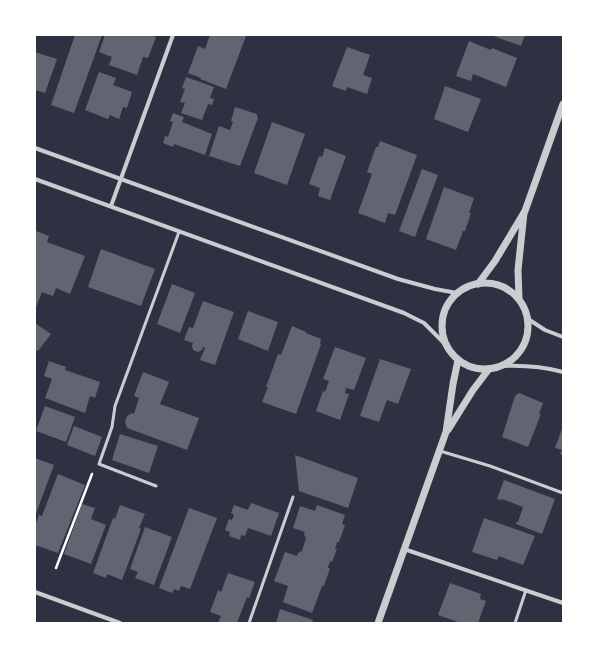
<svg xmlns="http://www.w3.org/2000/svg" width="598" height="658" font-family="'Alegreya Sans',sans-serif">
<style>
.building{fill:#626471}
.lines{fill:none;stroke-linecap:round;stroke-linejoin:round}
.path{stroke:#fff;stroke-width:2.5}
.service{stroke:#caccd0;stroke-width:3}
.minor{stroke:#caccd0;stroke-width:4}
.tertiary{stroke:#caccd0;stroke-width:7}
</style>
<rect width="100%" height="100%" fill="#2d3142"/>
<g class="building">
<polygon points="75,35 102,35 74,113 51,105"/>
<polygon points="105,35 151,35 156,37 148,58 143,57 137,75 109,65 112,57 99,52"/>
<polygon points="210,35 246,36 226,89 200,79 201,78 188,73 198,46 205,49"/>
<polygon points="493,35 525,35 521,46 493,36"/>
<polygon points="469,41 491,50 492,48 517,58 506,87 473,74 471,81 456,76"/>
<polygon points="347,47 370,55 363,75 372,78 367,94 347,87 346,91 332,86"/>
<polygon points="35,52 57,59 45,93 35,90"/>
<polygon points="99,72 116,78 113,85 132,92 127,108 123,107 119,119 110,115 108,119 85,110"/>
<polygon points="186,77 214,87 210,98 214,99 212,105 208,104 202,120 181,113 185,103 180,102 185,89 182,88"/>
<polygon points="445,86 481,99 468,132 434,119"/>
<polygon points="235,107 257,114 257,117 258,118 240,166 209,156 219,126 230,130 233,122 231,121"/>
<polygon points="173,113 184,117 182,122 212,134 205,155 174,144 173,147 163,143 165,136 168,137 173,122 170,121"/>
<polygon points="272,122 305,134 287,185 254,173"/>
<polygon points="380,141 417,155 395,215 388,213 385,223 358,213 372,174 367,172 376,147 378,147"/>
<polygon points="325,148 346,156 330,200 318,196 320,188 309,184 319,156 322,157"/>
<polygon points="422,169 438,175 415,237 399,231"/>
<polygon points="444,187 474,198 469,213 471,213 465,231 463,231 456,250 426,239"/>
<polygon points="36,231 49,236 47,242 85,256 70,294 56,288 53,296 42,292 35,310 35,235"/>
<polygon points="101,249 155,269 141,306 88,287"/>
<polygon points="172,284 195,293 180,333 157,324"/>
<polygon points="203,301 234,312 215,365 200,360 205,348 203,347 202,350 198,352 193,350 192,346 193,343 184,340 189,327 193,328"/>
<polygon points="248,311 278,322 268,351 238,339"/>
<polygon points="35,323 51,334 38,351 35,349"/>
<polygon points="292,326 306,332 306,333 321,339 320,343 321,344 296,414 262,402 268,387 266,387 278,354 281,355"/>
<polygon points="335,347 366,358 354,390 346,388 345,393 349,394 340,420 316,411 323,391 325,392 329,381 323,379"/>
<polygon points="380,359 411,369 398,404 387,400 379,422 360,416"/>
<polygon points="49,361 66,367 65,370 100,382 95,398 90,396 85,413 45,398 52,379 44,376"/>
<polygon points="143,372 169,382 160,404 199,418 187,450 127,428 125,422 127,416 132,413 134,414 139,398 134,396"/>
<polygon points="519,393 543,403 539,414 541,414 528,447 502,437 515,396"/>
<polygon points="45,406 75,417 66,442 36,431"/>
<polygon points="74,426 102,437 95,456 67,445"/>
<polygon points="563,426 563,455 560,454 562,450 555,448"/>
<polygon points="120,434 158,446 149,473 112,460"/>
<polygon points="295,455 358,478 348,508 299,491"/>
<polygon points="35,458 54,465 35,516"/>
<polygon points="58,474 85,485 58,553 35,545 35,526 39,515 42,516"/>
<polygon points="504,480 555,499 542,534 516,524 516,522 518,522 523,507 502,499 501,500 497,499"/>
<polygon points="251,503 279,513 271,536 248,528 245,536 241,535 240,540 229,536 230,532 225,530 229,519 232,520 234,515 231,513 234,505 248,510"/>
<polygon points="82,504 95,508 91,519 106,525 91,564 64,554"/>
<polygon points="120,505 145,514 139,528 141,529 122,580 107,574 106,578 93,573 113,518 115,519"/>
<polygon points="317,505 345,515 342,524 345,525 339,542 337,542 335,549 337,549 332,562 330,561 328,568 330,568 324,586 322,586 312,613 283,602 288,586 274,581 285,552 297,556 298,553 302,551 306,538 304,535 305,532 293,528 300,506 315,511"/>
<polygon points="189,508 217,518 190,589 181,586 179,591 174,589 172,593 159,588"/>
<polygon points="484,518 535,536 523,565 499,556 497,560 472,552"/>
<polygon points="145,527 172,537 154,585 135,578 138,572 130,569"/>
<polygon points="228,573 255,582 249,598 247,597 237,623 218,623 221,616 210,612 218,590 221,592"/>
<polygon points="450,583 481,594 480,599 486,601 478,623 461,623 438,615"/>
<polygon points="280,609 313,620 312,623 276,623"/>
</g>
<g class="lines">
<polyline class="path" points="56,568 92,474"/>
<g class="service">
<polyline points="440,451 490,466 563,493"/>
<polyline points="156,486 99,464 112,427 115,406 179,232"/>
<polyline points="249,623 293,497"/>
<polyline points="515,623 526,590"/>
</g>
<g class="minor">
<polyline points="35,148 398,279 435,289 457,293"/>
<polyline points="35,179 404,313 424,323 446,345"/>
<polyline points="111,206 173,35"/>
<polyline points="528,319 545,330 563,337"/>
<path d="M501 366C523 365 541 366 563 372"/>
<polyline points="404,549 563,603"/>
<polyline points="35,592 120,623"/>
</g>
<g class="tertiary">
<circle cx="485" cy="326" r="43"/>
<polyline points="478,284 495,261 525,211 563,104"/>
<polyline points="519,299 518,270 524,213"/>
<polyline points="448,430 473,390 489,369"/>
<polyline points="378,623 446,432 453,384 458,360"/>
</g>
</g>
<rect width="598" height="658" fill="none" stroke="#ffffff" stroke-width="72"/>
</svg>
